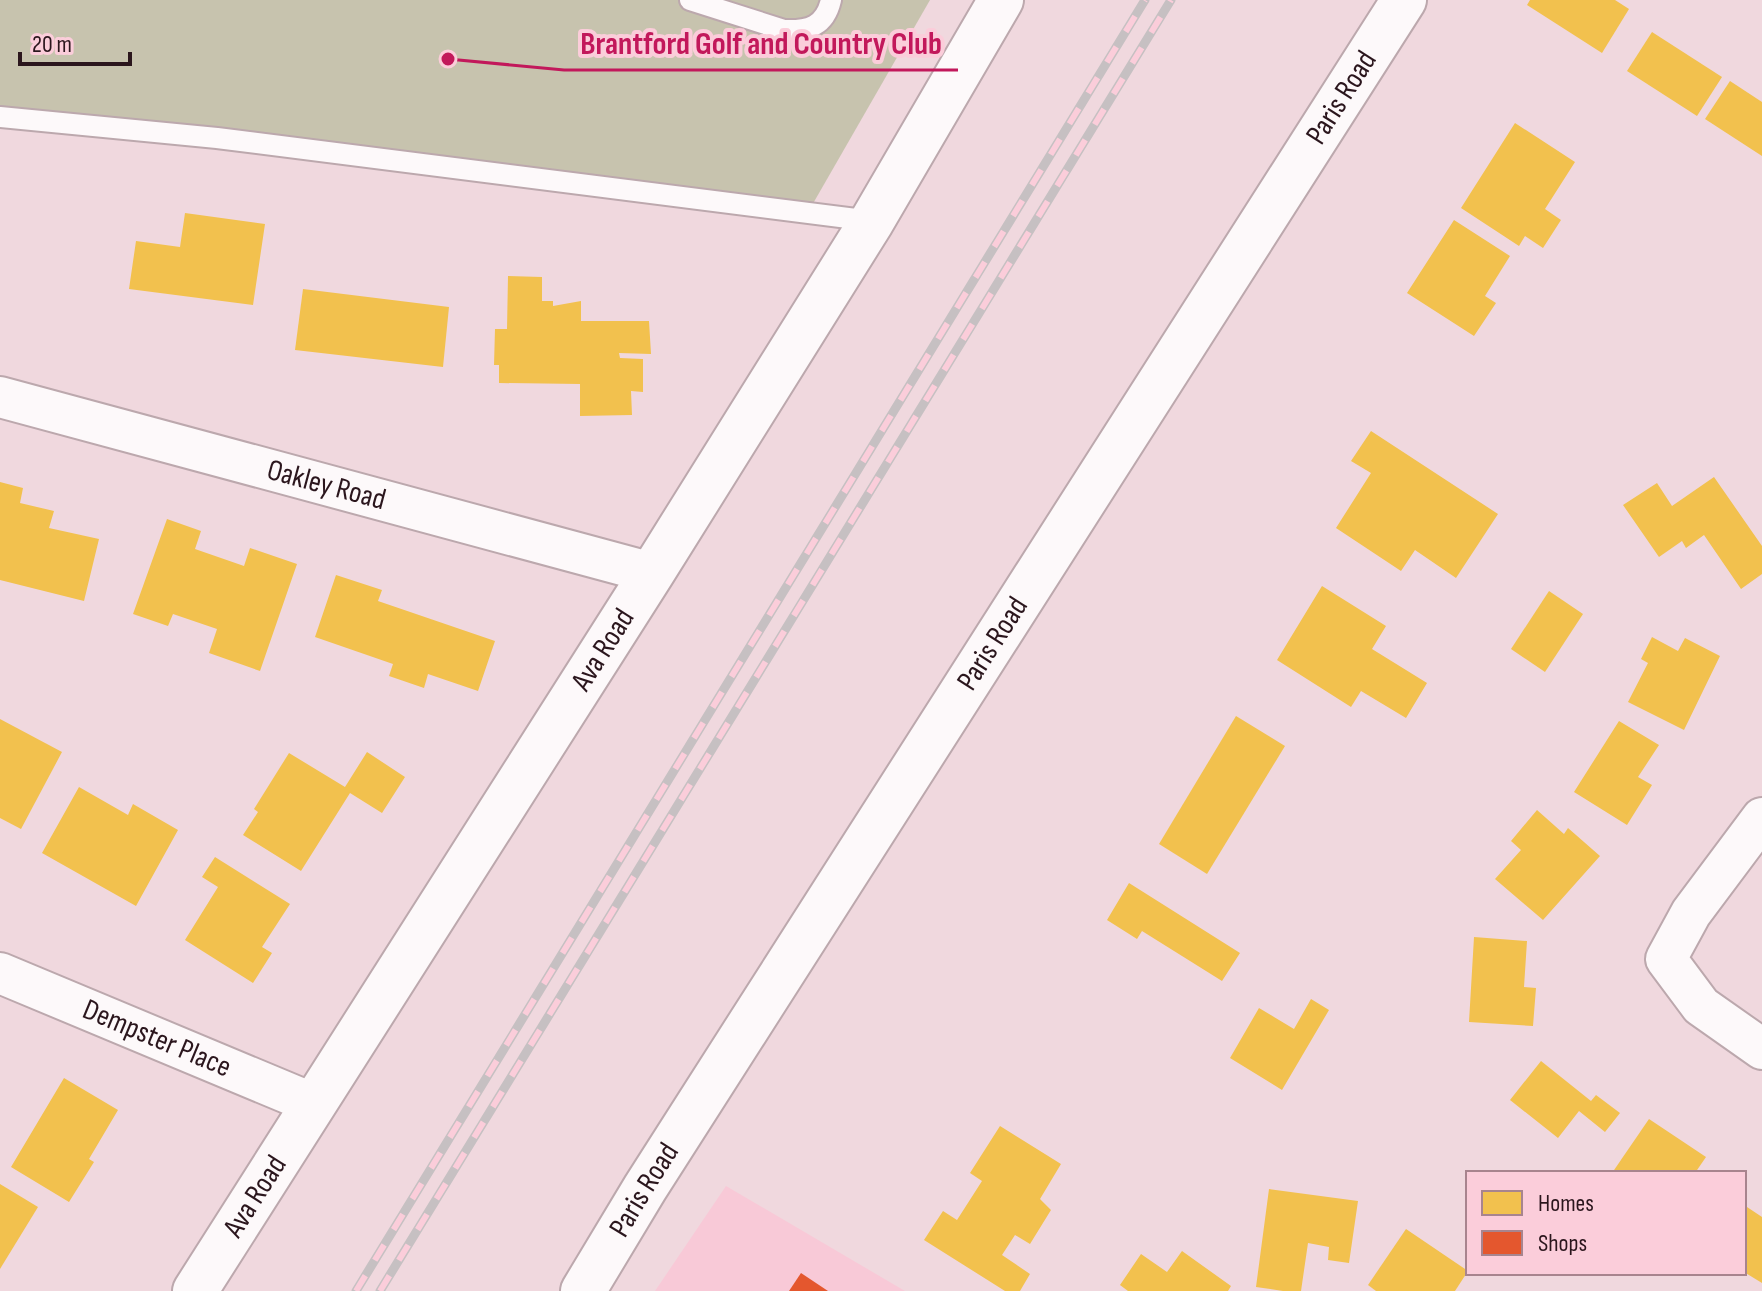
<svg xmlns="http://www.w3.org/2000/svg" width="1762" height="1291" font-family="'Sofia Sans Condensed',sans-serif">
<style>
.built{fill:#f8c9d7}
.green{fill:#c7c3ae}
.homes{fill:#f2c14e}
.shops{fill:#e4572e}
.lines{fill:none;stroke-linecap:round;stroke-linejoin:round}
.service-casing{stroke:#bca8ad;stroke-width:24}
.minor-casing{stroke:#bca8ad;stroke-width:44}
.tertiary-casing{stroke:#bca8ad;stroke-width:48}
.secondary-casing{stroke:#bca8ad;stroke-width:48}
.service{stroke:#fdf9fa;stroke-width:20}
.minor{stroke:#fdf9fa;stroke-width:40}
.tertiary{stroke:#fdf9fa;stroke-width:44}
.secondary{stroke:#fdf9fa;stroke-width:44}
.rail-casing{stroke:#c6c0c2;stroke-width:9}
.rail{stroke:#fbcdda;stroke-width:6;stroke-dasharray:18;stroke-linecap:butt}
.labels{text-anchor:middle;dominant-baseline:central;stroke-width:8;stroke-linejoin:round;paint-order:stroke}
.street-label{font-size:30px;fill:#2b161d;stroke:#fbcdda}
.leader{fill:none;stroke:#c2185b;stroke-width:3}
.callout-dot{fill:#c2185b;stroke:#fbcdda;stroke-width:3}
.callout-label{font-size:32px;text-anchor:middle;font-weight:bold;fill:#c2185b;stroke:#fbcdda;stroke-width:8;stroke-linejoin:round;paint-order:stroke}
</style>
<rect width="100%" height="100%" fill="#f0d8de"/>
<polygon class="built" points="726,1186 905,1291 655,1291"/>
<polygon class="green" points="0,0 930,0 811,207 0,119"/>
<g class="homes">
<polygon points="1530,0 1615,0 1629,9 1602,53 1527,5"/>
<polygon points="1652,32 1722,77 1697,116 1627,71"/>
<polygon points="1730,81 1762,102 1762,156 1705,119"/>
<polygon points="1515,123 1575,162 1545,209 1561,220 1543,248 1525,236 1519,246 1461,208"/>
<polygon points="185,213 265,224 253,305 129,289 136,241 180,247"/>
<polygon points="1454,220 1510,256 1485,296 1496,303 1474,336 1407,293"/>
<polygon points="508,276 542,277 542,301 553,301 553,306 581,301 581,321 649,321 651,354 619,353 620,358 643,359 643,392 631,391 632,415 580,416 580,384 499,383 499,365 494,365 495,329 507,329"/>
<polygon points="303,289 449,307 443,367 295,350"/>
<polygon points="1371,431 1498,514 1456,578 1415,550 1401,571 1336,528 1371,473 1351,461"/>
<polygon points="1714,477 1762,546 1762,574 1741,589 1704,535 1686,548 1682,541 1659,557 1623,505 1657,483 1672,506"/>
<polygon points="0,482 23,488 20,503 54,511 49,528 99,539 84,601 0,580"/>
<polygon points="167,519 201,531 195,549 244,566 250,548 297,564 260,671 209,653 217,629 173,614 168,626 133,614"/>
<polygon points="336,575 382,590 378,601 495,641 478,691 428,674 424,688 389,676 393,664 315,637"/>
<polygon points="1322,586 1386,626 1372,649 1427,683 1406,718 1361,691 1351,707 1277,660"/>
<polygon points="1549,591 1583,614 1545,672 1511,649"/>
<polygon points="1652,637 1678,651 1685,638 1720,656 1684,730 1628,702 1648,663 1641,659"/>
<polygon points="1236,716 1285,746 1207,874 1159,844"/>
<polygon points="0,719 62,752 21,829 0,818"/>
<polygon points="1619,721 1659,745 1638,777 1652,785 1627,825 1574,792"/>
<polygon points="367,752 405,777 382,813 350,793 301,871 243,835 258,812 254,809 289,753 345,787"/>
<polygon points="79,787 128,815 133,804 178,830 136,906 42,853"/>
<polygon points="1537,810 1564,834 1568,828 1600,856 1543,920 1495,879 1521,850 1511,841"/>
<polygon points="215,857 290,904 262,947 272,953 253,983 185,940 218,887 202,877"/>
<polygon points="1129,883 1240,953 1222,981 1142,931 1137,939 1107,920"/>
<polygon points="1474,937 1527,941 1524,987 1536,988 1533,1026 1469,1022"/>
<polygon points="1311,999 1329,1010 1282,1090 1230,1058 1259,1008 1294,1029"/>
<polygon points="1541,1061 1591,1101 1596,1095 1620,1113 1605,1132 1579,1111 1558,1138 1510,1100"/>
<polygon points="64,1078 118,1110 89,1159 94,1162 69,1202 11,1167"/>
<polygon points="1649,1119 1706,1157 1695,1173 1612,1173"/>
<polygon points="1000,1126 1061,1164 1040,1199 1051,1210 1030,1244 1015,1235 1002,1255 1030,1274 1020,1291 1005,1291 924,1240 943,1211 957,1220 982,1181 970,1173"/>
<polygon points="0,1184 38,1207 0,1269"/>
<polygon points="1269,1189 1358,1201 1349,1263 1328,1260 1329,1247 1308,1243 1301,1291 1283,1291 1256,1287"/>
<polygon points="1744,1205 1762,1217 1762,1283 1744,1272"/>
<polygon points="1406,1229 1468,1271 1455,1291 1376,1291 1368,1285"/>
<polygon points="1182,1251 1231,1286 1228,1291 1128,1291 1120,1285 1141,1254 1167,1272"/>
</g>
<polygon class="shops" points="801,1273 828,1291 789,1291"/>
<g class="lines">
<g class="service-casing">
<g id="service">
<path d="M690 0 784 30C809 31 825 26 831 0"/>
<polyline points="0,117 217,138 872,221"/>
</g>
</g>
<g class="minor-casing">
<g id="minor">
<path id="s1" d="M0 397 652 573"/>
<polyline points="1762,818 1691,913 1666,959 1701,1006 1762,1049"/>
<path id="s2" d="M0 973 314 1104"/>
</g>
</g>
<g class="tertiary-casing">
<g id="tertiary">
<path id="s3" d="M195 1291 652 573 872 221 1001 0"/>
</g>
</g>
<g class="secondary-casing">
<g id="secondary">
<path id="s4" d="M583 1291 645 1188 1404 0"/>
</g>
</g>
<use href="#service" class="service"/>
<use href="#minor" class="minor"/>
<use href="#tertiary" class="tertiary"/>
<use href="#secondary" class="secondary"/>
<g class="rail-casing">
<g id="rail">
<polyline points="356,1291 1145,0"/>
<polyline points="380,1291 1171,0"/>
</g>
</g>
<use href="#rail" class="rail"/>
</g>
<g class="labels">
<g class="street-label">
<text stroke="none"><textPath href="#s4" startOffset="1414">Paris Road</textPath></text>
<text stroke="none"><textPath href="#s1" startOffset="338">Oakley Road</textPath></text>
<text stroke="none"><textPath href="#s4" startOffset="766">Paris Road</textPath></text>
<text stroke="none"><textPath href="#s3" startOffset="760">Ava Road</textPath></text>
<text stroke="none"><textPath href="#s2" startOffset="170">Dempster Place</textPath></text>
<text stroke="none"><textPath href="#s4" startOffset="118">Paris Road</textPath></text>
<text stroke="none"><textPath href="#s3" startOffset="112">Ava Road</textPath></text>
</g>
</g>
<path class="leader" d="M448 59L564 70H958"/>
<circle class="callout-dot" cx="448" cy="59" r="8"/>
<g class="callout-label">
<text x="761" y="54">Brantford Golf and Country Club</text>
</g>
<rect x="1466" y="1171" width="280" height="104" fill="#fbcdda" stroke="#a8848e" stroke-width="2"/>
<rect x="1482" y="1191" width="40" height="24" fill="#f2c14e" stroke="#a8848e" stroke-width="2"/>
<text x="1538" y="1211" font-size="24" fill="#2b161d">Homes</text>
<rect x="1482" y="1231" width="40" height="24" fill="#e4572e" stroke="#a8848e" stroke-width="2"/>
<text x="1538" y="1251" font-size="24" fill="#2b161d">Shops</text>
<path d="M20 52v12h110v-12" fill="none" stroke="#2b161d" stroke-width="4"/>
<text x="32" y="52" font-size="24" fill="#2b161d" stroke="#fbcdda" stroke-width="6" paint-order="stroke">20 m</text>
</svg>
